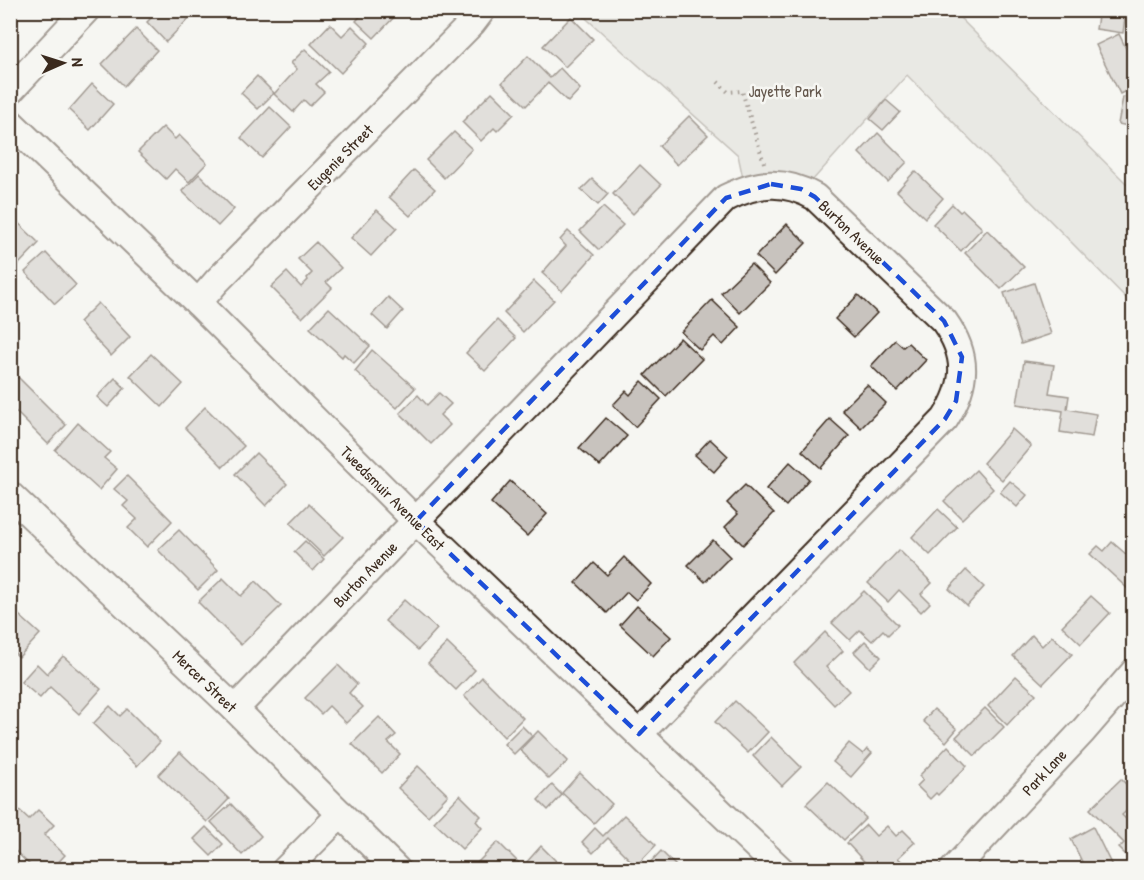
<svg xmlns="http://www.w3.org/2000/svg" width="1144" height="880" font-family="'Patrick Hand',sans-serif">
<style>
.green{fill:#dad9d3;stroke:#8a8278;stroke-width:1.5}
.building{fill:#c8c3be;stroke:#3b2a1e;stroke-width:1.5}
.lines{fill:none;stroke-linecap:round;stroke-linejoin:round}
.minor-casing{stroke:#3b2a1e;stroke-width:30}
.path{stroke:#3b2a1e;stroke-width:4;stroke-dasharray:1.5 4.5;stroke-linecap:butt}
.minor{stroke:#f6f6f2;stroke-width:26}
.marked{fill:none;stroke:#1d4ed8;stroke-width:4.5;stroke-dasharray:12 8;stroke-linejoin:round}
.labels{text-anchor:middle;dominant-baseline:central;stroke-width:5;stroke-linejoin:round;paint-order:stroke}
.park-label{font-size:16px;fill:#63564b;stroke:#f6f6f2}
.street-label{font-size:16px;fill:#3b2a1e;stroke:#f6f6f2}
</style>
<rect width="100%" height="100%" fill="#f6f6f2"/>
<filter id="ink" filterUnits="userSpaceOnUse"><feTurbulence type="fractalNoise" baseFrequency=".0167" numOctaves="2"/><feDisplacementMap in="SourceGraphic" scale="12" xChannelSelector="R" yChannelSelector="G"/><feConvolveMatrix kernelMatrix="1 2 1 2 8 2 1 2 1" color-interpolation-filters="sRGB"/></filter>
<g filter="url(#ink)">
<polygon class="green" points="578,11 953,11 1133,190 1133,305 907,75 802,192 746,192 738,155"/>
<g class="building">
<polygon points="159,10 197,10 166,42 147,22"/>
<polygon points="366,10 401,10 374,38 356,21"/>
<polygon points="1099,10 1126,10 1123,33 1096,29"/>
<polygon points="571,17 593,39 565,67 543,46"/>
<polygon points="330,24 342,36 352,26 369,43 341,73 311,44"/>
<polygon points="136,29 157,50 124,86 102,64"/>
<polygon points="1119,34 1134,65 1134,87 1120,94 1096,45"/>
<polygon points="305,49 329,72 316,84 324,92 310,106 304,100 293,112 274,94 297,69 291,63"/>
<polygon points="528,56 550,78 560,68 580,89 568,102 548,83 526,106 502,83"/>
<polygon points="257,76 274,93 258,109 241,93"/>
<polygon points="92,84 113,104 90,130 69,110"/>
<polygon points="492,92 514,114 497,131 494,128 481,141 462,122"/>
<polygon points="1123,97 1134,99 1134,127 1118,124"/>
<polygon points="886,100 900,112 883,130 870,119"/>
<polygon points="270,107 291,127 262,158 241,138"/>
<polygon points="689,116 708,135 677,165 659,146"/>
<polygon points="163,127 175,139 179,135 207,163 189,182 175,169 166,179 138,152"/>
<polygon points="454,132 472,149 444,178 426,160"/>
<polygon points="878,133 907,162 888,182 859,153"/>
<polygon points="640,165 661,185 633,214 613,194"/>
<polygon points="414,170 435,189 410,216 389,197"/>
<polygon points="915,171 943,198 925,218 897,191"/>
<polygon points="199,174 234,209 218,226 182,191"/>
<polygon points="592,179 608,194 598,205 581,190"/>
<polygon points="952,204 960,212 963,210 982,228 961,251 933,224"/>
<polygon points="603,207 623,225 599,250 580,231"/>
<polygon points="377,210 397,228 371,256 351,238"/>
<polygon points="10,215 39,243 19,264 10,256"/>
<polygon points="787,224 806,243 775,275 756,256"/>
<polygon points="987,230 1024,267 1001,289 965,253"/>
<polygon points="568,231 594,255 562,291 542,273 566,246 560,240"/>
<polygon points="316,242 341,268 326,282 332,288 302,318 271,287 287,272 301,287 308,280 307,278 312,273 298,259"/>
<polygon points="46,253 76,285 55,304 25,272"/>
<polygon points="751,264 770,283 740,313 721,293"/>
<polygon points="534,281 554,300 523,332 504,313"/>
<polygon points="1034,283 1051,334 1021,344 1004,293"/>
<polygon points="858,295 877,313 854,337 835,319"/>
<polygon points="388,297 403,311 387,329 372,315"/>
<polygon points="712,300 740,327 723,345 714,336 700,350 681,332"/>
<polygon points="98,303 130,337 111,356 79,322"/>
<polygon points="329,308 370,346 354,363 344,354 342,357 310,328"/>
<polygon points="497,320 516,338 485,371 466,353"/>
<polygon points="680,338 702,359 666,396 645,375"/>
<polygon points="895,340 903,347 908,343 926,360 897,391 871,366"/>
<polygon points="372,350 415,388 397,408 355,371"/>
<polygon points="151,354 183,384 162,407 130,376"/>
<polygon points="1024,361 1054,365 1049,393 1069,396 1067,409 1096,414 1092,437 1060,432 1063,411 1017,404"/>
<polygon points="18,377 66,425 48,444 10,406 10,384"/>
<polygon points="115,378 125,388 108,407 97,397"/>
<polygon points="642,381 661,399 635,427 613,405 626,391 630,395"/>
<polygon points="867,385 886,403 861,428 842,410"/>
<polygon points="439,393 451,404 440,415 450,425 431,444 400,413 418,395 427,405"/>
<polygon points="205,407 244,446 223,467 185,428"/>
<polygon points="606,418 627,436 600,466 579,448"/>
<polygon points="830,419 849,436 821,468 802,451"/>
<polygon points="78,423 110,452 104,458 117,469 99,490 55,450"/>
<polygon points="1012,429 1031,446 1002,480 983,463"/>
<polygon points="710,439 728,456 714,472 695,455"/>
<polygon points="256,453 287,484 266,506 235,474"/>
<polygon points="790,462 809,479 786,506 766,489"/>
<polygon points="976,470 993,489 962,519 944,501"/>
<polygon points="127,476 172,521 147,547 128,528 137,519 123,506 128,501 114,489"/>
<polygon points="510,481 547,514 527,536 491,503"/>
<polygon points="1010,481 1027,495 1017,507 1000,492"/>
<polygon points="745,485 774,513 743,545 725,527 738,514 727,503"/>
<polygon points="309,504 343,537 324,556 290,523"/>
<polygon points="938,509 957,527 930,555 912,537"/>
<polygon points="179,530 218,570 198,590 158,550"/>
<polygon points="713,540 730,557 705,582 688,565"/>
<polygon points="305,541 324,559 313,571 294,552"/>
<polygon points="1112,542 1134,561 1134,583 1128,589 1090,554 1098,546 1104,551"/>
<polygon points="899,550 932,583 921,594 930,603 921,612 899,590 888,602 868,583"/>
<polygon points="624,557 651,584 636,600 627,592 607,613 576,583 594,563 607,575"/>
<polygon points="966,570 984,587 967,606 949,589"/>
<polygon points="223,578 241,596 256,581 281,606 241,645 198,602"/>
<polygon points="864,591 898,625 888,635 883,630 872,641 860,630 850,640 832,623"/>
<polygon points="1091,596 1110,613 1081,644 1062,626"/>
<polygon points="404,600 437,629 418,650 385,621"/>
<polygon points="637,606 671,637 653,656 620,625"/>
<polygon points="10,607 40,634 19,657 10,649"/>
<polygon points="825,632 843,651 826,667 849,691 834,705 794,663"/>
<polygon points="1032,635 1042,646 1052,636 1072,654 1043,684 1013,656"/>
<polygon points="865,641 881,657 870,668 854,652"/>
<polygon points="447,643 475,670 456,690 428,663"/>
<polygon points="63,656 101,689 79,714 50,687 40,698 21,682 37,664 47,674"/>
<polygon points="338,665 357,684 349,693 363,707 346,723 329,706 321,714 305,698"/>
<polygon points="1016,676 1036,694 1007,725 988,706"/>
<polygon points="482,677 523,718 504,737 464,696"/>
<polygon points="735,701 768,732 748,753 715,722"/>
<polygon points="110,706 120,716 127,709 160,742 137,766 93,724"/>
<polygon points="985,708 1004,727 975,756 956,737"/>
<polygon points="934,709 957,729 946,742 923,721"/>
<polygon points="379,717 396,735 388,742 400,754 382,773 352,744"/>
<polygon points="522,726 532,736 514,754 504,744"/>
<polygon points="538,731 568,761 549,779 520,750"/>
<polygon points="771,737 801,767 782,786 753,756"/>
<polygon points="849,743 863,754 867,749 872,753 851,777 833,762"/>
<polygon points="948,746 967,766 938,795 936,793 930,799 917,786 923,780 919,776"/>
<polygon points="180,752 229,799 207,822 158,775"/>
<polygon points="418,766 448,795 428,816 398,788"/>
<polygon points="580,773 612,804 594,823 562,793"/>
<polygon points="1121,779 1134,792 1134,804 1122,815 1134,827 1134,863 1119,848 1124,843 1090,809"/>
<polygon points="828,782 866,818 844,840 806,804"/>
<polygon points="552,785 562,795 548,810 538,800"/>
<polygon points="460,795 481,816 476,821 482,828 462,849 434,822"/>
<polygon points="231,804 261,836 242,855 211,822"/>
<polygon points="15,806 29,819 38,810 54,825 44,835 65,855 51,870 35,870 10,846 10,810"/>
<polygon points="624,815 656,845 636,866 608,838 593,853 582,842 595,828 603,836"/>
<polygon points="866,825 876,836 887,826 896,836 903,830 915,842 898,858 907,866 903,870 872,870 847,843"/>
<polygon points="206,827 223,844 211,856 194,839"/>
<polygon points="1093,827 1114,870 1086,870 1071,839"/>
<polygon points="498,842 526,870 486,870 478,862"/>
<polygon points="541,846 556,861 547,870 530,870 525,864"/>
<polygon points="661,851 680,870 643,870"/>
</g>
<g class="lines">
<g class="minor-casing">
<g id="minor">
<polyline points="10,91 86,10"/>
<polyline points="10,122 198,303 416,521 781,870"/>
<polyline points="198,303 217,281 472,23 482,10"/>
<polyline points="10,495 235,709 397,870"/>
<path d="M235 709 726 198C758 182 783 179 815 197L944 321C969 356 967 384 945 419L639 734"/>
<polyline points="285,870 341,814"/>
<polyline points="953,870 1083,731 1134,672"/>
</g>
</g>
<polyline class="path" points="718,82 728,92 742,91 764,163"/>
<use href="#minor" class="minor"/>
</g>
</g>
<path d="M0 0H1144V880H0ZM771 184 801 189 815 197 944 321 962 357 956 401 945 419 639 734 416 521 726 198Z" fill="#f6f6f2" fill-opacity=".55" fill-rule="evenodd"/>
<path class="marked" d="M771 184 801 189 815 197 944 321 962 357 956 401 945 419 639 734 416 521 726 198Z"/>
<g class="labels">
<g class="park-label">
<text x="785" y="91">Jayette Park</text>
</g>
<g class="street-label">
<text transform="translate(340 157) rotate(-45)">Eugenie Street</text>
<text transform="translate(852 232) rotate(44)">Burton Avenue</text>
<text transform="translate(393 498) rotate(45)">Tweedsmuir Avenue East</text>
<text transform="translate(365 574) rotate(-46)">Burton Avenue</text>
<text transform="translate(205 681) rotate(44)">Mercer Street</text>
<text transform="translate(1044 772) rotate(-47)">Park Lane</text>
</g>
</g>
<rect width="1144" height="880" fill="none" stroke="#f6f6f2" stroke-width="36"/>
<rect x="18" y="18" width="1108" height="844" fill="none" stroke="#3b2a1e" stroke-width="2" filter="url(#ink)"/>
<g transform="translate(63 63) rotate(87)" stroke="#f6f6f2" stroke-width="4.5" paint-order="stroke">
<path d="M0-4.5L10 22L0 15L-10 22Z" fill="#3b2a1e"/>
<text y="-9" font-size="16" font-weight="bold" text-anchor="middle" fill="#3b2a1e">N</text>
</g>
</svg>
